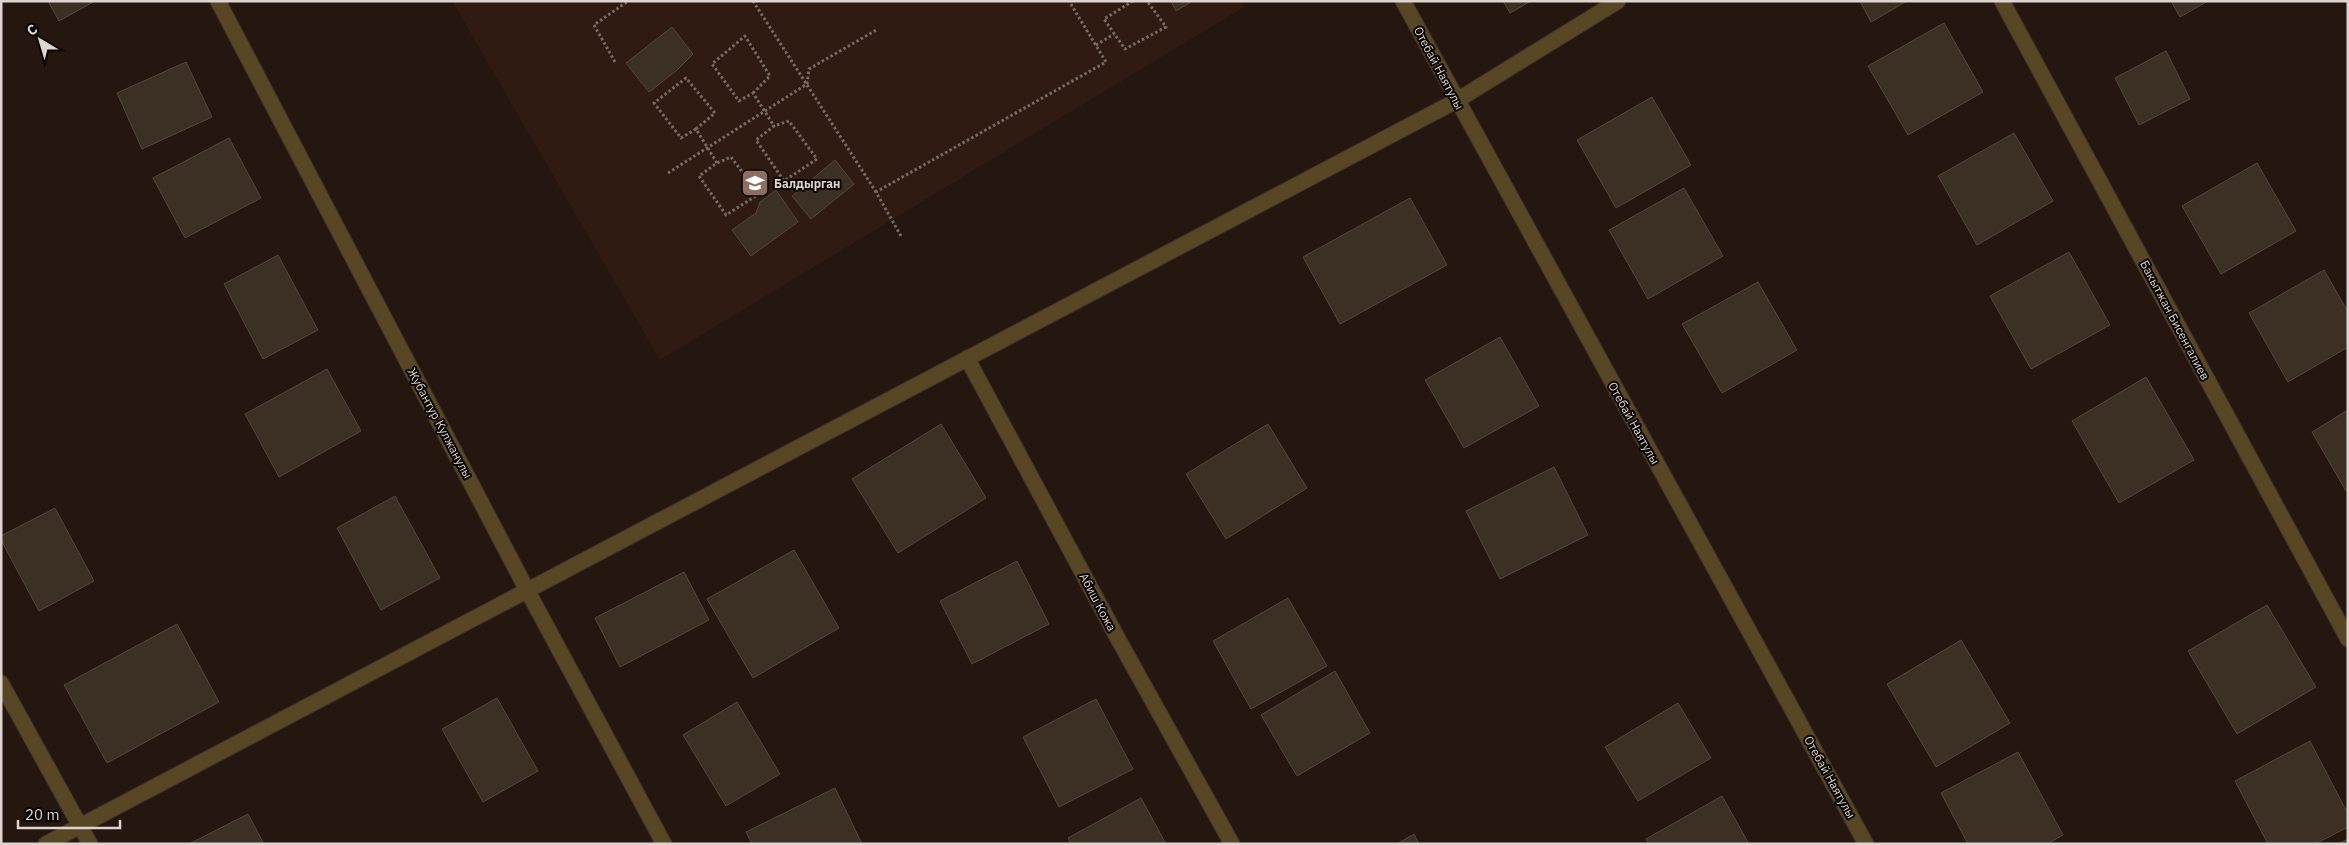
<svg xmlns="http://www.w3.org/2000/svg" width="2349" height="845" font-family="'IBM Plex Sans',sans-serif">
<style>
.built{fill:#2f1b11}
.building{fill:#3c3024;stroke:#55473b}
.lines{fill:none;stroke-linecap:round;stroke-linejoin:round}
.minor-casing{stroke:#3f312b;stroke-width:17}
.path{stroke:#776b65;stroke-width:3;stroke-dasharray:2.5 2.5;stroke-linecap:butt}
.minor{stroke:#584724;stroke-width:15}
.labels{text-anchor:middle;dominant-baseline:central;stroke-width:4;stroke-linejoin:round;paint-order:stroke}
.street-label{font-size:12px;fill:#dfd4cf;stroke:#0a0503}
.poi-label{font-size:12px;font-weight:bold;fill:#dfd4cf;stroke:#0a0503;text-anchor:start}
</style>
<rect width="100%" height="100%" fill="#251710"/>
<polygon class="built" points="452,1 1240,1 1244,7 660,360"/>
<g class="building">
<polygon points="48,1 95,1 59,21"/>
<polygon points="1171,1 1190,1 1191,2 1176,11"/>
<polygon points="1503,1 1531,1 1510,13"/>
<polygon points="1860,1 1907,1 1871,22"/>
<polygon points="2171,1 2208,1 2180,17"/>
<polygon points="1944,23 1983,92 1908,135 1868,66"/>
<polygon points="672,27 693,54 676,71 649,92 626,63"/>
<polygon points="2166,51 2190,99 2139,125 2115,78"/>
<polygon points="186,62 212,117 142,149 117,93"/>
<polygon points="1652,97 1691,165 1616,208 1577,140"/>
<polygon points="2014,133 2053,201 1977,245 1938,176"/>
<polygon points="229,138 261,198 185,238 153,178"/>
<polygon points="835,160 854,184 811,219 792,196"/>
<polygon points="2257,163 2296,231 2221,274 2182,206"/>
<polygon points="1684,188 1723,256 1648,299 1609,230"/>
<polygon points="776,190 798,222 751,256 732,230 756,213 760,202"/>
<polygon points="1410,198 1447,265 1340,324 1303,257"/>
<polygon points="2069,252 2110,325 2031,369 1990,296"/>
<polygon points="278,255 318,330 263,359 224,284"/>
<polygon points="2324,270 2348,312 2348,347 2288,382 2249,313"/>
<polygon points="1758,282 1797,350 1722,393 1682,324"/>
<polygon points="1500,337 1539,406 1464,448 1425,380"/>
<polygon points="327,369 361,431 279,477 245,414"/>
<polygon points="2146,377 2194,460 2119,503 2072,421"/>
<polygon points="2348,410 2348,490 2346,491 2312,432"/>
<polygon points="941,424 986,498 898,553 852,479"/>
<polygon points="1268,424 1307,488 1226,539 1186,474"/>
<polygon points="1554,467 1588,535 1500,579 1466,511"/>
<polygon points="395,496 440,578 381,610 337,528"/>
<polygon points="55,508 94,581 39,611 1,540 1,536"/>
<polygon points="794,550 839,628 753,678 707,599"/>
<polygon points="1017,561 1049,624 972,664 940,601"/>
<polygon points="684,572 709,620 620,667 595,618"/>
<polygon points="1288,598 1327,666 1251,709 1213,641"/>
<polygon points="2267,605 2316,687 2237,734 2188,651"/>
<polygon points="177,624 219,702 107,763 64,685"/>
<polygon points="1961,640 2010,723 1936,767 1887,684"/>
<polygon points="1335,671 1370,733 1297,776 1261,715"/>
<polygon points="497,698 538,771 483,802 442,729"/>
<polygon points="1096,699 1133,769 1059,807 1023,737"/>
<polygon points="737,702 780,774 726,806 683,735"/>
<polygon points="1678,703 1711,758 1638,801 1605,747"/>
<polygon points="2310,741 2348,814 2348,827 2315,844 2268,844 2235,781"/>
<polygon points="2018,752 2063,835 2047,844 1968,844 1941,793"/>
<polygon points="835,788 862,844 752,844 746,832"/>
<polygon points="1722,796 1749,844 1649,844 1646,839"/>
<polygon points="1141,798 1166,844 1071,844 1068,838"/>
<polygon points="248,814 264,844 189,844"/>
<polygon points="1414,834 1419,844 1397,844"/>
<polygon points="2348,839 2348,844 2338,844"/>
</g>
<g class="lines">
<g class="minor-casing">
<g id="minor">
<polyline points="218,1 527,590 664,844"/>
<polyline points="1403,1 1866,844"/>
<polyline points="2002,1 2348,639"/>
<polyline points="967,358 1117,637 1232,844"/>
<polyline points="1,683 90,844"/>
<polyline points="46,844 1456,101 1618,1"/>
</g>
</g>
<g class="path">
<polyline points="753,1 876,192"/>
<polyline points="1133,1 1104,19 1125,49 1166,27 1147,1"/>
<polyline points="1096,45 1114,34"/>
<polyline points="615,62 594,25 628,1"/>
<polyline points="753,93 770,76 745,36 712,64 739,101 753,93 774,126 756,140 784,181 817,159 789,121 774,126"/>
<polyline points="696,129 715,113 686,78 654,103 681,138 696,129 717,163 699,176 726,215 759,194 731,157 717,163"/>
<polyline points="668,173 807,84 809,69 878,29"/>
<polyline points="901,236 876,192 1106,62 1069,1"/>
</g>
<use href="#minor" class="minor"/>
</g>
<defs>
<g id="school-square" transform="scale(1.4375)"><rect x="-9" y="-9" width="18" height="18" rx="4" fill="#8d6e63" stroke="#0a0503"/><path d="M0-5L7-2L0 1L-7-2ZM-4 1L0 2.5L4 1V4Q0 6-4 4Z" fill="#fff"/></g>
</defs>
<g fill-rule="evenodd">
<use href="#school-square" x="755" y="183"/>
</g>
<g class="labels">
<g class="street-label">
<text transform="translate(1439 68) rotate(62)">Отебай Наятулы</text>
<text transform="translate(2175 320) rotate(62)">Бакытжан Бисенгалиев</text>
<text transform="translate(440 423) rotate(62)">Жубантур Кулжанулы</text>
<text transform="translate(1634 423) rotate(61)">Отебай Наятулы</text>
<text transform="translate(1098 602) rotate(62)">Абиш Кожа</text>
<text transform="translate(1830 777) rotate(61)">Отебай Наятулы</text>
</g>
<g class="poi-label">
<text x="774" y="183">Балдырган</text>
</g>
</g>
<rect width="2349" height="845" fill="none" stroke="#dfd4cf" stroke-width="5"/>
<g transform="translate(40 40) rotate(322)" stroke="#0a0503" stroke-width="4" paint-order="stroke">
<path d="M0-4L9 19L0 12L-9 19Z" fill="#dfd4cf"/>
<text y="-8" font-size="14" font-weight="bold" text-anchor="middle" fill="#dfd4cf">С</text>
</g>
<path d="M18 820v8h102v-8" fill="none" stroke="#dfd4cf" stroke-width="2.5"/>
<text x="25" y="820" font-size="15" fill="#dfd4cf" stroke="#0a0503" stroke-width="4" paint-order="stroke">20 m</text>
</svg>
